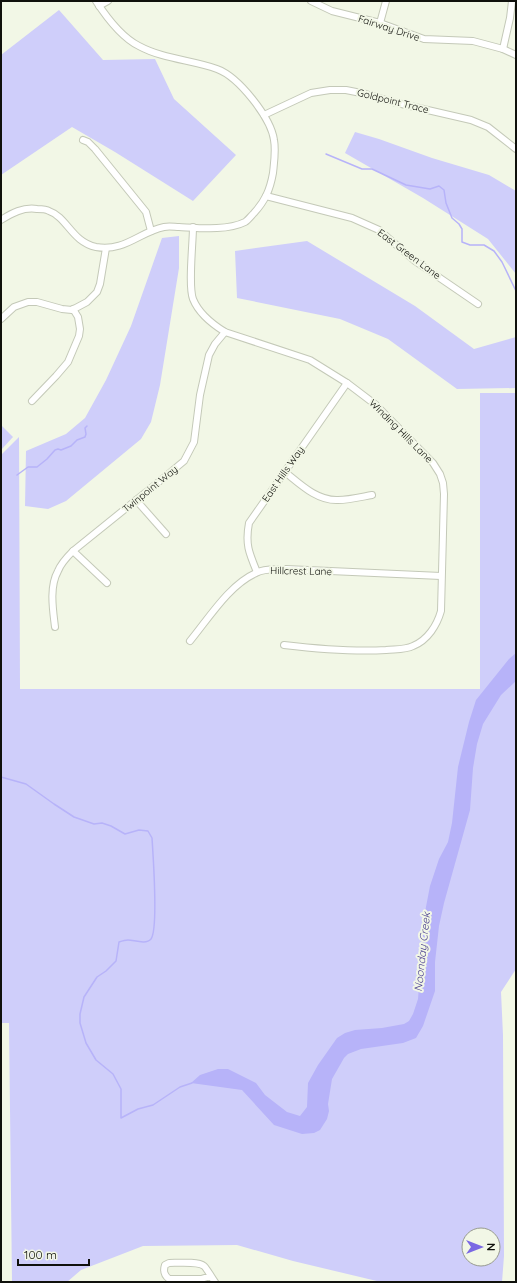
<svg xmlns="http://www.w3.org/2000/svg" width="517" height="1283" font-family="Quicksand,sans-serif">
<style>
.green{fill:#cfcefa;fill-rule:evenodd}
.water{fill:#b7b3f9}
.lines{fill:none;stroke-linecap:round;stroke-linejoin:round}
.stream{stroke:#b7b3f9;stroke-width:1.5}
.minor-casing{stroke:#c4c9b8;stroke-width:8}
.minor{stroke:#fff;stroke-width:6}
.labels{text-anchor:middle;dominant-baseline:central;stroke-width:4;stroke-linejoin:round;paint-order:stroke}
.street-label{font-size:10px;fill:#10110c;stroke:#f2f7e6}
.water-label{font-size:11px;font-style:italic;fill:#4b3f8f;stroke:#f2f7e6}
</style>
<rect width="100%" height="100%" fill="#f2f7e6"/>
<g class="green">
<polygon points="59,10 103,60 155,59 174,99 236,155 193,201 115,152 72,127 1,175 1,55"/>
<polygon points="355,132 379,139 432,158 489,175 516,191 516,274 488,239 423,198 345,153"/>
<polygon points="179,236 179,268 160,385 151,422 141,439 66,501 48,509 25,506 26,451 66,434 85,418 106,380 131,326 162,238"/>
<polygon points="307,241 415,306 474,349 516,337 516,388 457,389 388,339 340,319 237,298 235,251"/>
<path d="M480 393H516V969L501 992 503 1035 504 1256 502 1282H381L293 1261 237 1245 143 1246 81 1270 67 1282H12L9 1023H1V455L19 437 20 689H480ZM469 1235H493V1259H469Z"/>
<polygon points="1,425 13,437 1,450"/>
</g>
<polygon class="water" points="516,653 516,681 501,695 483,724 477,744 473,768 470,810 444,903 439,926 435,962 435,991 423,1026 416,1038 403,1043 361,1049 348,1054 344,1058 332,1079 328,1104 329,1111 327,1119 320,1130 314,1133 302,1134 274,1125 242,1090 191,1083 200,1075 218,1069 228,1069 256,1083 265,1095 287,1112 300,1116 307,1107 308,1083 318,1065 337,1038 345,1033 355,1030 382,1028 404,1024 409,1021 413,1014 418,999 425,912 430,886 439,859 448,842 452,823 458,767 469,722 476,700 509,659"/>
<g class="lines">
<g class="stream">
<polyline points="326,154 362,169 372,169 406,185 430,189 439,186 444,190 446,203 452,218 459,224 462,229 462,242 470,245 484,245 494,251 502,262 516,291"/>
<polyline points="17,475 28,467 37,467 47,459 55,450 58,449 61,450 71,446 77,440 85,437 86,434 85,428 87,426"/>
<path d="M1 777 26 784 54 804 74 817 94 824 102 823 111 826 125 834 139 830 148 831 152 838C153 853 158 930 151 939 146 945 134 940 128 940 125 940 122 941 119 942L116 961 106 971 97 977 84 997 80 1014V1023L86 1043 96 1060 113 1074 121 1089V1118L138 1109 153 1105 180 1087 192 1083"/>
</g>
<g class="minor-casing">
<g id="minor">
<polyline points="311,1 332,11 380,23 424,39 473,41 503,49 516,55"/>
<polyline points="99,6 108,1"/>
<polyline points="380,23 386,1"/>
<polyline points="503,49 510,18 512,1"/>
<polyline points="264,115 311,93 330,90 346,90 366,94 393,102 471,120 488,127 516,149"/>
<polyline points="83,140 88,142 95,149 146,212 151,231"/>
<polyline points="266,196 352,218 379,230 415,261 478,304"/>
<path d="M1 220C12 213 23 207 37 209 41 209 46 209 49 211 67 217 72 242 96 247 125 252 139 232 164 227 169 226 175 227 179 227 199 228 227 231 245 222 248 220 251 216 254 213 265 201 270 190 273 173 274 163 276 151 274 140 271 118 239 77 217 69 192 60 163 59 139 46 121 37 107 18 96 1"/>
<path d="M193 227C193 243 188 286 193 299 199 314 212 324 225 332L310 360 347 383 376 405 433 463 440 474 443 483 444 494 441 611C437 625 428 640 413 646 405 650 395 649 386 650 352 652 318 649 284 645"/>
<polyline points="1,319 14,307 28,302 37,302 62,309 72,310 87,302 97,292 100,284 106,248"/>
<polyline points="32,401 56,376 68,362 79,336 80,329 78,317 73,309"/>
<path d="M285 472C300 484 317 501 338 500 349 500 361 497 372 495"/>
<polyline points="136,500 166,534"/>
<polyline points="73,551 107,583"/>
<path d="M257 572C249 553 245 544 249 523L347 383"/>
<path d="M55 627C53 610 49 587 58 571 61 563 67 557 73 551L166 476 184 461 194 442 200 395 209 355 215 344 225 332"/>
<path d="M190 641C209 618 229 585 256 573 265 568 277 570 286 569L441 576"/>
<path d="M211 1276 201 1279H169C164 1275 163 1271 165 1265L169 1263C177 1263 198 1261 204 1266 208 1270 211 1277 215 1282"/>
</g>
</g>
<use href="#minor" class="minor"/>
</g>
<g class="labels">
<g class="street-label">
<text transform="translate(389 28) rotate(18)">Fairway Drive</text>
<text transform="translate(393 101) rotate(14)">Goldpoint Trace</text>
<text transform="translate(409 254) rotate(37)">East Green Lane</text>
<text transform="translate(401 431) rotate(45)">Winding Hills Lane</text>
<text transform="translate(283 474) rotate(-55)">East Hills Way</text>
<text transform="translate(150 489) rotate(-39)">Twinpoint Way</text>
<text transform="translate(301 571) rotate(1)">Hillcrest Lane</text>
</g>
<g class="water-label">
<text transform="translate(422 952) rotate(-84)">Noonday Creek</text>
</g>
</g>
<rect width="517" height="1283" fill="none" stroke="#10110c" stroke-width="4"/>
<g transform="translate(481 1247) rotate(90)"><circle r="19" fill="#f2f7e6" stroke="#989b8f"/>
<path d="M0-3L7 15L0 10L-7 15Z" fill="#7a68e3"/>
<text y="-6" font-size="11" font-weight="bold" text-anchor="middle" fill="#10110c">N</text>
</g>
<path d="M18 1259v6h71v-6" fill="none" stroke="#10110c" stroke-width="2"/>
<text x="24" y="1259" font-size="12" fill="#10110c" stroke="#f2f7e6" stroke-width="3" paint-order="stroke">100 m</text>
</svg>
